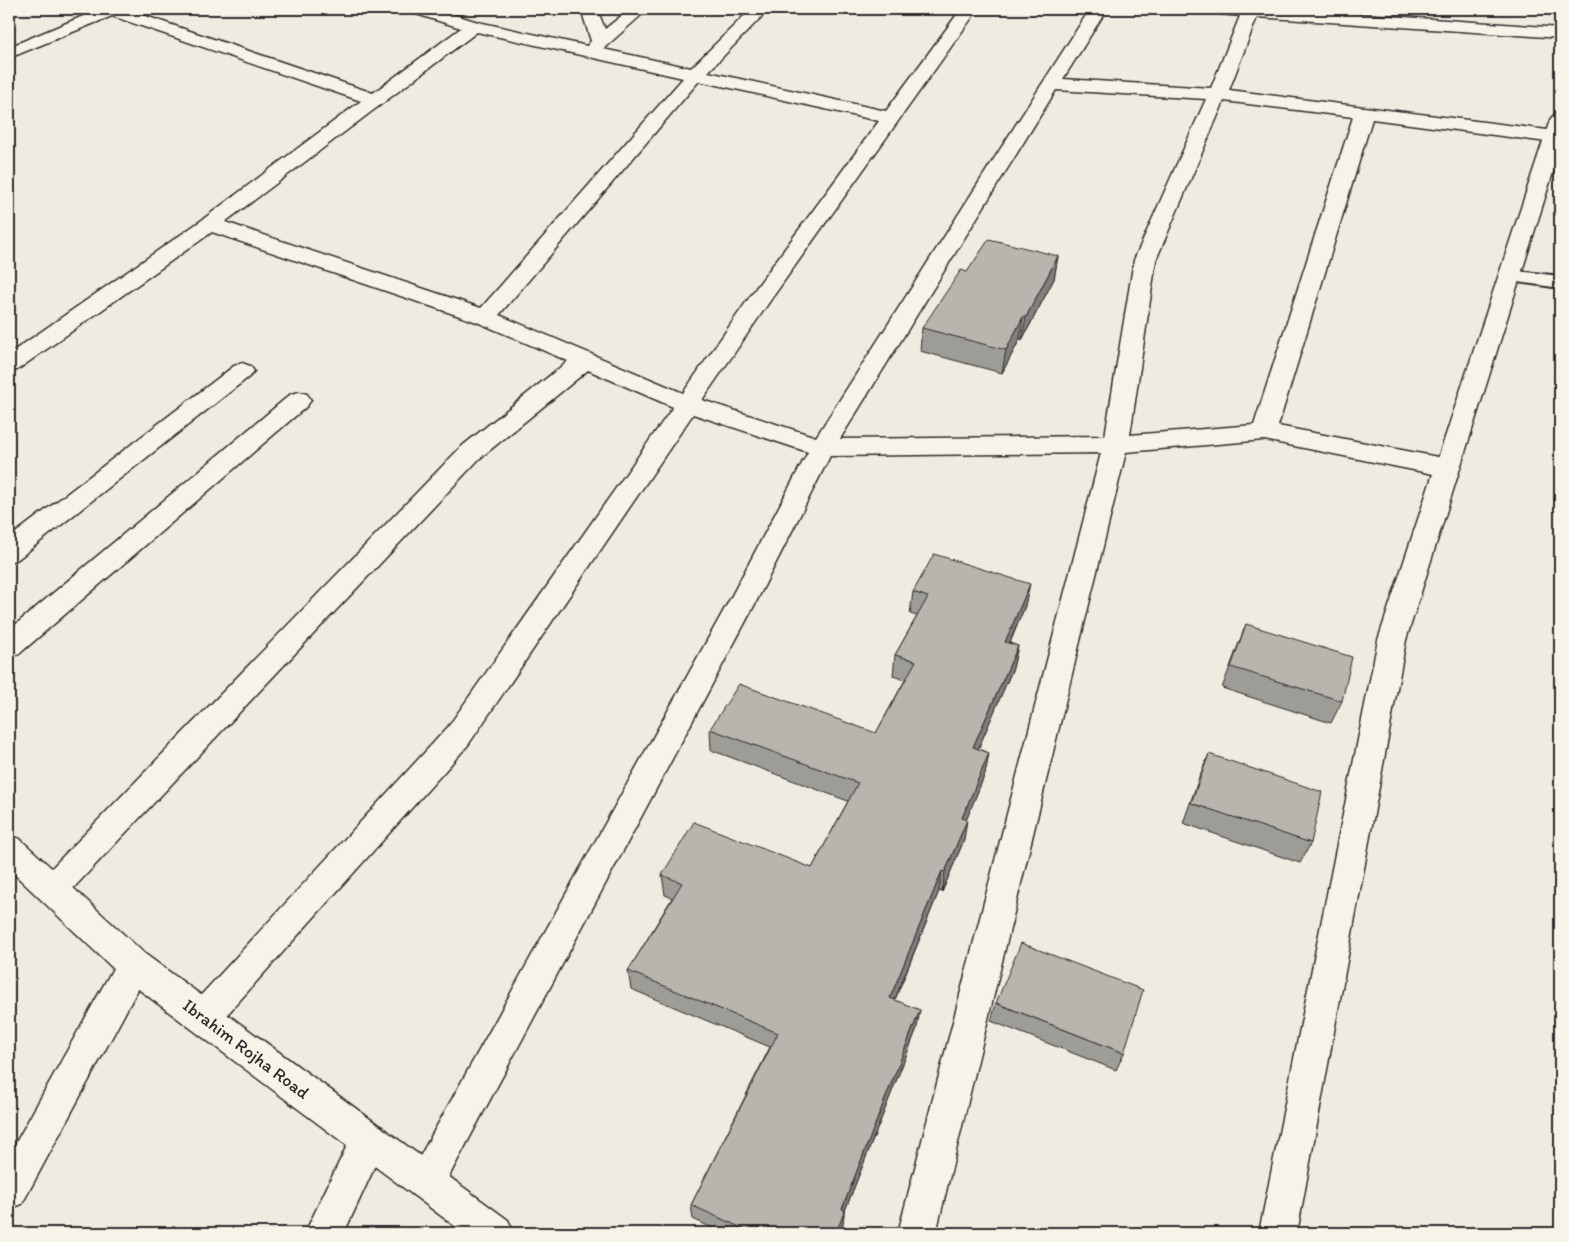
<svg xmlns="http://www.w3.org/2000/svg" width="1569" height="1242" font-family="Itim,sans-serif">
<style>
.lines{fill:none;stroke-linecap:round;stroke-linejoin:round}
.service-casing{stroke:#2b2b2b;stroke-width:4}
.minor-casing{stroke:#2b2b2b;stroke-width:3}
.tertiary-casing{stroke:#2b2b2b;stroke-width:3}
.service{fill:#f7f3e8;fill-rule:evenodd}
.minor{fill:#f7f3e8;fill-rule:evenodd}
.tertiary{fill:#f7f3e8;fill-rule:evenodd}
.wall{fill:#9e9c96;stroke:#2b2b2b}
.shaded-wall{fill:#817f7a;stroke:#2b2b2b}
.building{fill:#b8b5ae;stroke:#2b2b2b}
.labels{text-anchor:middle;dominant-baseline:central;stroke-width:4;stroke-linejoin:round;paint-order:stroke}
.near-street-label{font-size:18px;fill:#2b2b2b;stroke:#f7f3e8}
</style>
<rect width="100%" height="100%" fill="#efebe0"/>
<filter id="ink" filterUnits="userSpaceOnUse"><feTurbulence type="fractalNoise" baseFrequency=".02" numOctaves="2"/><feDisplacementMap in="SourceGraphic" scale="10" xChannelSelector="R" yChannelSelector="G"/><feConvolveMatrix kernelMatrix="1 2 1 2 8 2 1 2 1" color-interpolation-filters="sRGB"/></filter>
<g filter="url(#ink)">
<g class="lines">
<g class="service-casing">
<polygon id="service" points="1510,270 1560,276 1560,288 1503,280 1501,276 1503,272"/>
</g>
<g class="minor-casing">
<g id="minor">
<path d="M100 9H125L373 93 461 28 413 13 411 9H436L478 22 587 46 591 41 581 9H597L605 29 630 9H648L603 49 691 68 751 9H769L708 72 886 111 961 9H978L772 298 702 400 816 437 1090 9H1107L1063 79 1211 88 1240 16 1212 13 1210 9H1289L1560 28V38L1257 17 1229 90 1555 131 1560 132V142L1555 143 1372 119 1278 426 1448 459 1457 462 1460 468 1457 474 1448 477 1264 440 1126 452 936 1233H898L1101 453 830 456 755 604 439 1195 426 1200 413 1195 408 1182 413 1169 729 601 808 452 693 414 468 745 215 1028 203 1033 191 1028 186 1017 191 1006 448 727 673 407 588 370 479 459 63 899 52 903 41 899 36 889 41 879 461 447 568 361 477 322 212 232 17 370 9 372V354L202 220 361 101 112 16 9 58V47ZM477 32 683 78 481 308 225 222ZM699 81 879 121 756 288 683 393 499 315ZM1056 90 1206 99 1134 260 1105 436 840 439ZM1224 101 1353 117 1254 425 1130 435 1156 260Z"/>
<polygon points="242,363 250,366 254,371 250,376 18,559 9,562 9,538 234,366"/>
<polygon points="299,392 307,394 311,400 307,406 19,654 9,657 9,630 291,394"/>
<polygon points="133,950 145,954 150,965 145,976 22,1204 9,1209 9,1155 121,954"/>
<polygon points="369,1122 382,1127 387,1140 344,1233 305,1233 356,1127"/>
</g>
</g>
<g class="tertiary-casing">
<g id="tertiary">
<polygon points="1560,114 1560,150 1406,640 1297,1233 1259,1233 1378,640 1550,120 1553,116"/>
<polygon points="9,835 20,839 145,954 508,1220 514,1233 464,1233 121,976 9,869"/>
</g>
</g>
<use href="#service" class="service"/>
<use href="#minor" class="minor"/>
<use href="#tertiary" class="tertiary"/>
</g>
<g class="wall">
<polygon points="1058,256 1054,279 1022,340 1020,339 1002,373 920,351 922,328 967,272"/>
<polygon points="913,592 1025,606 1010,643 1018,646 1013,668 978,749 989,753 985,774 966,820 964,840 942,892 939,891 895,1000 917,1028 844,1213 843,1224 840,1233 723,1233 693,1219 691,1205 770,1047 631,989 628,971 672,898 665,895 662,875 812,868 848,801 711,750 710,729 876,733 905,680 893,676 895,655 917,616 910,614"/>
<polygon points="1246,624 1342,701 1331,723 1222,688"/>
<polygon points="1209,754 1311,843 1300,863 1183,823 1200,775"/>
<polygon points="996,1003 1124,1053 1116,1070 991,1021"/>
</g>
<g class="shaded-wall">
<polygon points="1058,256 1054,279 1022,340 1026,317"/>
<polygon points="1023,317 1020,339 1002,373 1006,350"/>
<polygon points="1030,584 1025,606 1001,663 1005,642"/>
<polygon points="1018,646 1013,668 970,768 973,747"/>
<polygon points="989,753 985,774 959,838 962,818"/>
<polygon points="967,820 964,840 942,892 945,872"/>
<polygon points="942,871 939,891 888,1016 890,998"/>
<polygon points="920,1010 917,1028 844,1213 843,1224 840,1233 836,1233 842,1209"/>
</g>
<g class="building">
<polygon points="989,239 1058,256 1026,317 1023,317 1006,350 922,328 961,270 967,272"/>
<polygon points="934,554 1030,584 1005,642 1018,646 973,747 989,753 962,818 967,820 945,872 942,871 890,998 920,1010 842,1209 845,1210 836,1233 753,1233 691,1205 778,1033 628,971 682,883 662,875 694,822 812,868 858,783 710,729 739,684 876,733 916,661 895,655 928,597 913,592"/>
<polygon points="1246,624 1352,657 1342,701 1231,667"/>
<polygon points="1209,754 1322,792 1311,843 1191,803"/>
<polygon points="1021,943 1143,990 1124,1053 996,1003"/>
</g>
</g>
<g class="labels">
<g class="near-street-label">
<text transform="translate(246 1049) rotate(37)">Ibrahim Rojha Road</text>
</g>
</g>
<rect width="1569" height="1242" fill="none" stroke="#f7f3e8" stroke-width="30"/>
<rect x="15" y="15" width="1539" height="1212" fill="none" stroke="#2b2b2b" stroke-width="2" filter="url(#ink)"/>
</svg>
